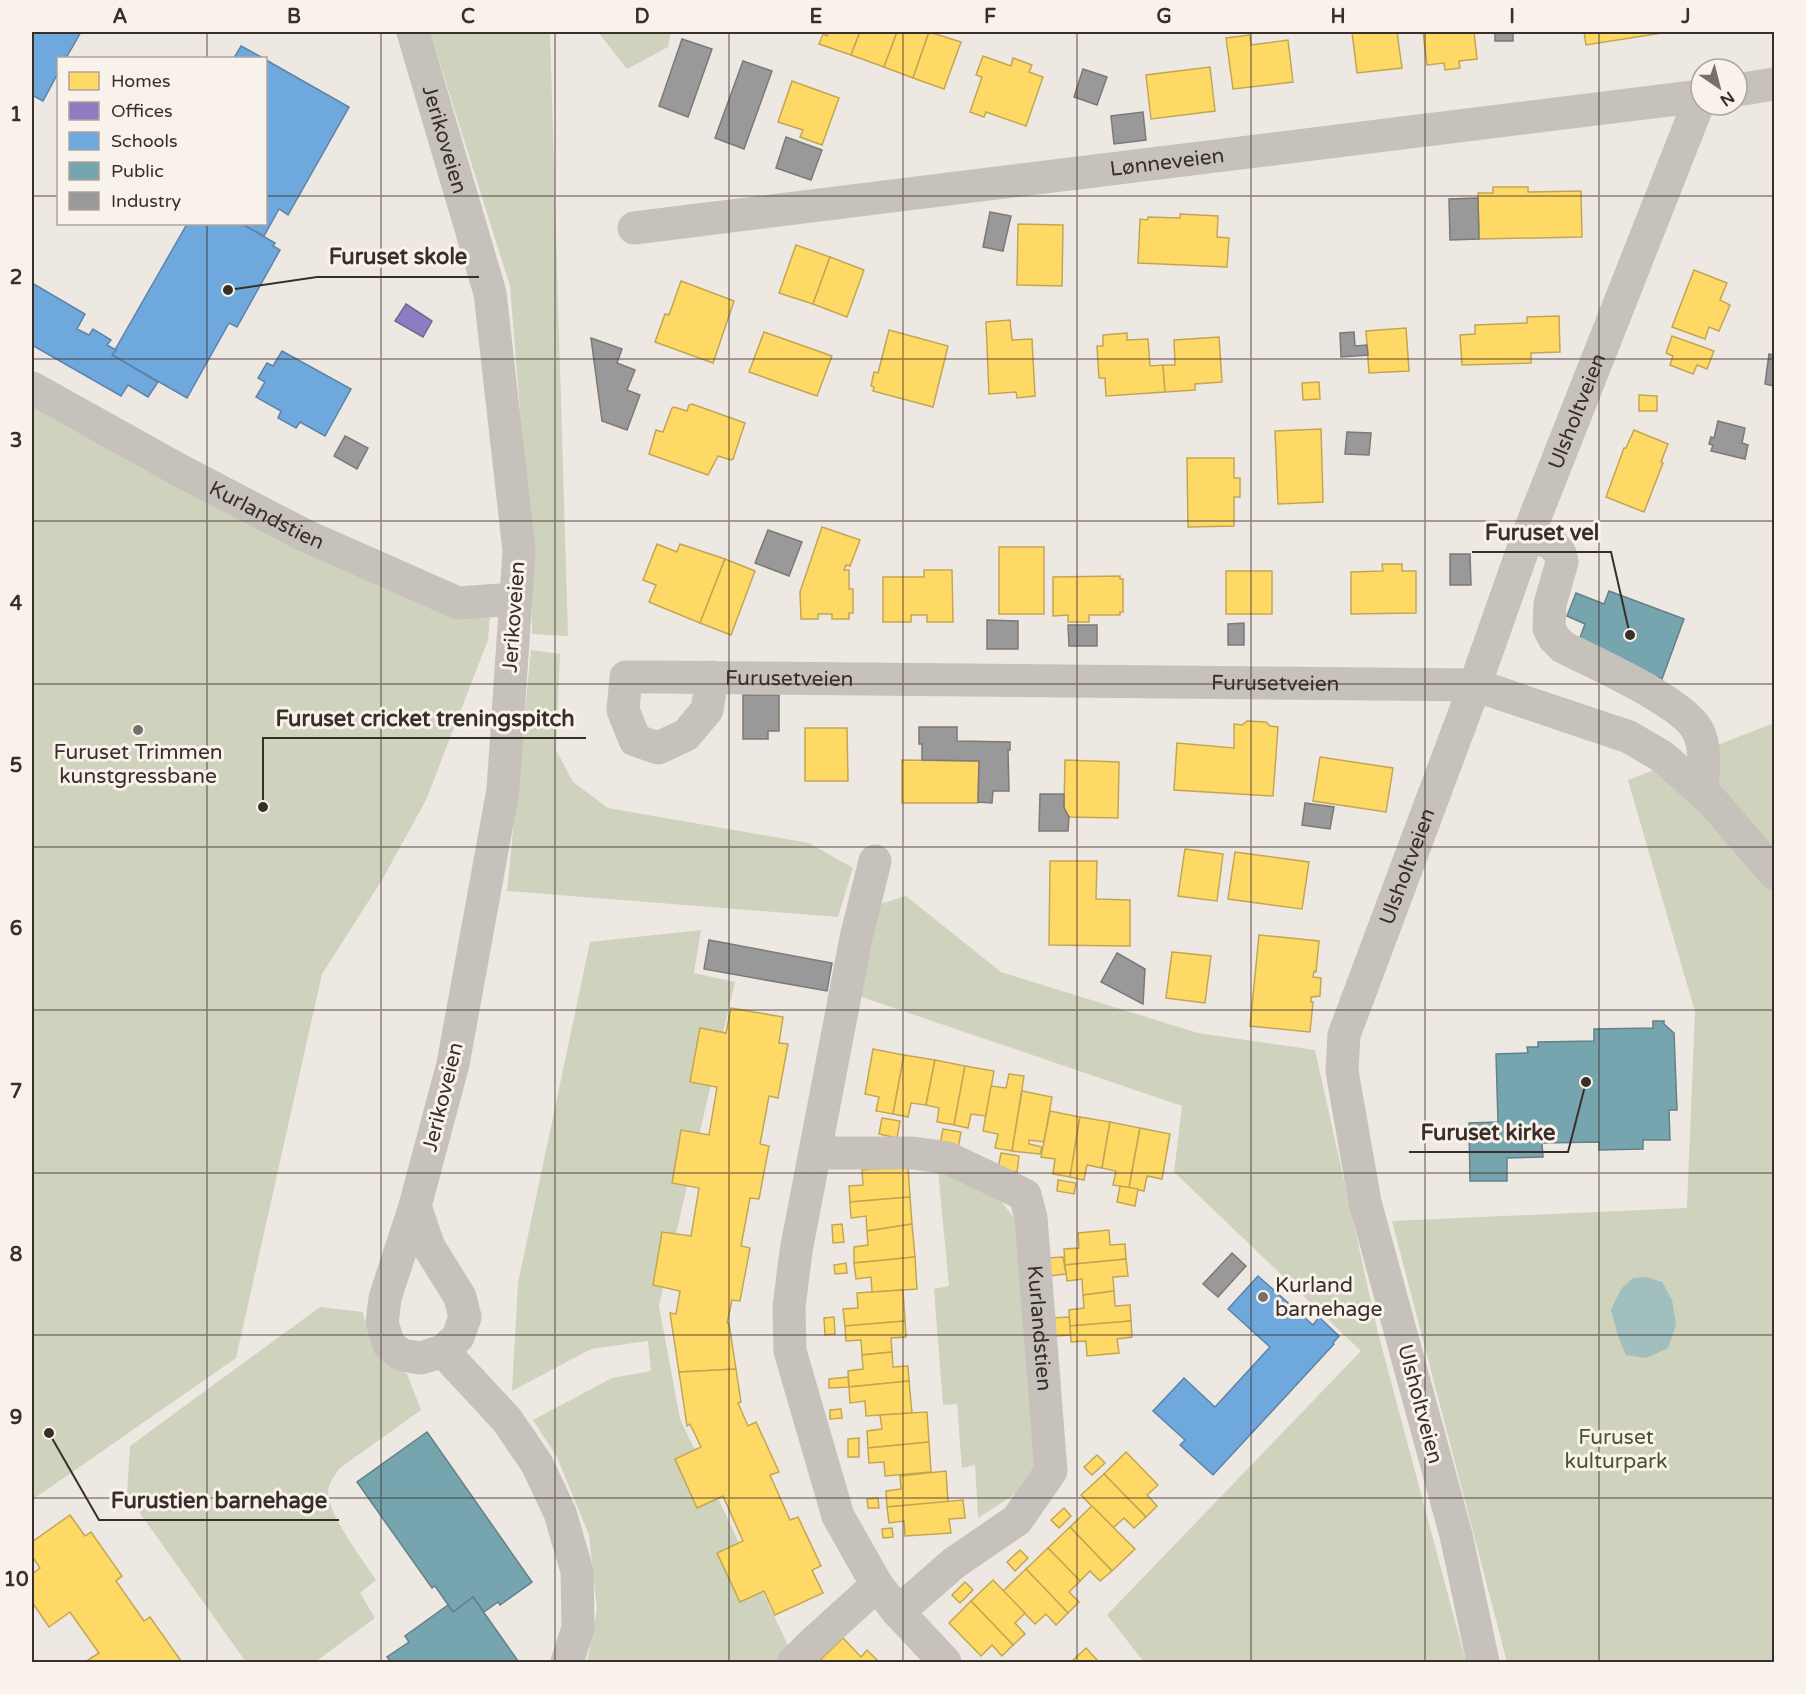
<svg xmlns="http://www.w3.org/2000/svg" width="1806" height="1694" font-family="'Varela Round',sans-serif">
<style>
.green{fill:#cfd2bd}
.water{fill:#a0bfbe}
.homes{fill:#ffd966;stroke:#c3a654;stroke-width:1.5}
.offices{fill:#8e7cc3;stroke:#746595;stroke-width:1.5}
.schools{fill:#6fa8dc;stroke:#5e83a7;stroke-width:1.5}
.public{fill:#76a5af;stroke:#638187;stroke-width:1.5}
.industry{fill:#999;stroke:#7c7978;stroke-width:1.5}
.lines{fill:none;stroke-linecap:round;stroke-linejoin:round}
.minor{stroke:#c7c1bc;stroke-width:33}
.grid{fill:none;stroke:#382e2a;stroke-width:1.5;stroke-opacity:0.55}
.poi-dot{fill:#786f6a;stroke:#f9f2eb;stroke-width:2}
.labels{text-anchor:middle;dominant-baseline:central;stroke-width:6;stroke-linejoin:round;paint-order:stroke}
.street-label{font-size:21px;fill:#382e2a;stroke:#f9f2eb}
.poi-label{font-size:21px;fill:#382e2a;stroke:#f9f2eb}
.park-label{font-size:21px;fill:#48552e;stroke:#f9f2eb}
.leader{fill:none;stroke:#382e2a;stroke-width:2}
.callout-dot{fill:#382e2a;stroke:#f9f2eb;stroke-width:2}
.callout-label{font-size:22px;text-anchor:middle;font-weight:bold;fill:#382e2a;stroke:#f9f2eb;stroke-width:6;stroke-linejoin:round;paint-order:stroke}
.neatline{fill:none;stroke:#382e2a;stroke-width:2}
.grid-label{font-size:20px;text-anchor:middle;font-weight:bold;fill:#382e2a}
</style>
<rect width="100%" height="100%" fill="#eee8e2"/>
<g class="green">
<polygon points="430,32 550,32 568,636 532,634 531,545 510,286"/>
<polygon points="598,32 671,32 668,47 627,69"/>
<polygon points="32,388 181,471 491,601 488,640 426,800 382,880 322,974 236,1358 32,1500"/>
<polygon points="531,650 560,654 556,750 573,782 608,808 809,843 853,868 838,917 507,891"/>
<polygon points="1774,723 1774,1662 1507,1662 1392,1221 1687,1208 1695,1012 1628,780"/>
<polygon points="906,896 1001,972 1198,1033 1315,1050 1378,1333 1466,1662 1144,1662 1107,1615 1361,1351 1174,1172 1182,1106 853,994 877,905"/>
<polygon points="701,930 694,973 735,982 659,1306 680,1419 796,1662 587,1662 597,1609 589,1535 557,1457 533,1420 612,1378 651,1371 648,1341 591,1349 512,1391 518,1283 590,942"/>
<polygon points="938,1171 998,1197 1017,1222 1036,1463 1024,1488 978,1518 975,1465 962,1468 957,1404 943,1405 934,1289 949,1286"/>
<path d="M320 1307 363 1312C369 1345 375 1360 407 1374L421 1410 340 1468C335 1475 328 1484 328 1493 329 1516 363 1560 376 1580L360 1593 375 1618 315 1662H246L127 1495 130 1446Z"/>
</g>
<polygon class="water" points="1646,1277 1662,1282 1672,1300 1676,1325 1668,1348 1646,1358 1626,1355 1619,1339 1611,1310 1621,1289 1633,1278"/>
<g class="homes">
<polygon points="829,32 860,32 851,55 819,44 823,34 827,36"/>
<polygon points="860,32 897,32 884,67 851,55"/>
<polygon points="897,32 929,32 913,78 884,67"/>
<polygon points="929,32 961,42 944,89 913,78"/>
<polygon points="1352,32 1397,32 1402,68 1357,73"/>
<polygon points="1423,32 1474,32 1477,59 1459,61 1460,68 1445,70 1444,63 1427,65"/>
<polygon points="1584,32 1661,32 1662,33 1586,45"/>
<polygon points="1250,35 1251,45 1288,40 1293,82 1233,89 1226,38"/>
<polygon points="983,56 1011,66 1013,58 1032,65 1029,72 1043,77 1026,126 986,112 984,117 970,112 982,77 976,75"/>
<polygon points="1210,67 1215,111 1151,119 1146,75"/>
<polygon points="792,81 839,98 822,145 800,137 803,130 778,122"/>
<polygon points="1493,187 1528,187 1528,192 1581,191 1582,237 1479,239 1478,193 1493,193"/>
<polygon points="1180,214 1218,216 1217,237 1229,238 1227,267 1138,263 1140,219 1147,220 1148,217 1180,218"/>
<polygon points="1018,224 1063,225 1062,286 1017,285"/>
<polygon points="796,245 830,257 813,304 779,293"/>
<polygon points="830,257 864,270 847,317 813,304"/>
<polygon points="1694,270 1727,283 1720,300 1730,305 1719,331 1709,327 1705,339 1672,327"/>
<polygon points="681,281 734,301 713,363 655,342 665,314 669,315"/>
<polygon points="1559,316 1560,352 1531,353 1531,363 1462,365 1460,335 1475,334 1475,325 1527,323 1527,317"/>
<polygon points="1010,320 1012,340 1032,339 1035,396 1017,398 1016,392 989,394 986,322"/>
<polygon points="1406,328 1409,371 1369,373 1366,331"/>
<polygon points="889,330 948,346 933,407 873,391 874,387 871,386 874,372 878,373"/>
<polygon points="764,332 832,356 817,396 749,372"/>
<polygon points="1127,333 1127,340 1148,339 1150,366 1163,365 1165,392 1106,396 1105,378 1099,378 1097,346 1103,346 1103,335"/>
<polygon points="1672,336 1714,351 1707,369 1697,365 1693,374 1670,365 1673,356 1666,353"/>
<polygon points="1219,337 1222,382 1195,384 1195,390 1165,392 1163,365 1175,365 1174,340"/>
<polygon points="1319,382 1320,399 1303,400 1302,383"/>
<polygon points="1639,395 1657,396 1657,411 1639,411"/>
<polygon points="692,404 745,423 733,459 731,460 718,456 708,475 649,454 656,430 663,432 672,408 674,407 687,411 689,405"/>
<polygon points="1321,429 1323,502 1278,504 1275,431"/>
<polygon points="1634,430 1668,444 1661,462 1663,463 1644,512 1606,497 1624,448 1626,448"/>
<polygon points="1187,458 1234,458 1234,478 1240,478 1240,497 1234,497 1234,526 1188,527"/>
<polygon points="822,527 860,540 850,566 846,565 844,570 849,570 849,589 853,589 853,613 849,613 849,619 832,619 832,614 818,614 818,619 801,619 800,592"/>
<polygon points="657,544 677,552 680,544 725,559 700,623 649,602 656,585 643,580"/>
<rect x="999" y="547" width="45" height="67"/>
<polygon points="725,559 755,571 731,635 700,623"/>
<polygon points="1382,564 1402,564 1402,571 1416,571 1416,613 1351,614 1351,572 1383,571"/>
<polygon points="924,570 952,570 953,622 927,622 927,615 911,615 911,622 883,622 883,577 924,577"/>
<rect x="1226" y="571" width="46" height="43"/>
<polygon points="1120,576 1120,579 1123,579 1123,612 1120,612 1120,615 1089,615 1089,622 1068,622 1068,615 1053,616 1053,577"/>
<polygon points="1247,721 1266,722 1270,726 1278,727 1273,796 1174,790 1177,743 1234,748 1234,724 1242,725"/>
<polygon points="805,728 847,728 848,781 805,781"/>
<polygon points="1320,757 1393,768 1386,812 1313,801"/>
<polygon points="902,760 979,761 978,803 902,803"/>
<polygon points="1065,760 1119,762 1118,818 1069,817 1064,808"/>
<polygon points="1185,849 1223,854 1217,901 1178,896"/>
<polygon points="1235,852 1309,862 1302,909 1228,899"/>
<polygon points="1050,861 1097,861 1096,899 1130,900 1130,946 1049,945"/>
<polygon points="1259,935 1319,941 1316,972 1314,971 1313,977 1321,978 1320,996 1311,997 1311,1002 1313,1002 1310,1032 1250,1026"/>
<polygon points="1172,952 1211,956 1205,1003 1166,998"/>
<polygon points="731,1008 783,1017 779,1043 788,1044 778,1098 769,1096 760,1144 769,1146 759,1199 750,1198 741,1246 750,1248 740,1301 732,1300 727,1323 729,1324 736,1369 679,1372 670,1313 676,1314 680,1291 653,1285 662,1232 691,1236 699,1188 672,1183 681,1130 709,1135 717,1087 690,1082 700,1028 726,1033"/>
<polygon points="873,1049 904,1055 893,1114 876,1111 879,1097 865,1094"/>
<polygon points="904,1055 935,1060 926,1105 911,1103 908,1117 893,1114"/>
<polygon points="935,1060 965,1066 954,1125 937,1122 939,1108 926,1105"/>
<polygon points="965,1066 994,1071 986,1116 971,1114 968,1128 954,1125"/>
<polygon points="1009,1074 1024,1076 1012,1151 995,1148 998,1134 983,1131 991,1086 1006,1088"/>
<polygon points="1022,1091 1052,1097 1044,1142 1029,1140 1029,1144 1042,1147 1040,1154 1012,1151"/>
<polygon points="1050,1111 1080,1117 1070,1177 1053,1174 1055,1159 1041,1157"/>
<polygon points="1080,1117 1110,1122 1102,1168 1087,1165 1084,1180 1070,1177"/>
<polygon points="882,1118 900,1121 897,1138 879,1134"/>
<polygon points="1110,1122 1140,1128 1129,1188 1113,1185 1116,1171 1102,1168"/>
<polygon points="1140,1128 1170,1134 1162,1179 1147,1176 1144,1191 1129,1188"/>
<polygon points="943,1129 961,1132 958,1148 940,1144"/>
<polygon points="1001,1153 1019,1156 1017,1172 998,1169"/>
<polygon points="908,1166 910,1197 850,1202 849,1186 863,1185 862,1170"/>
<polygon points="1058,1180 1076,1183 1074,1194 1057,1191"/>
<polygon points="1120,1186 1138,1189 1135,1206 1117,1202"/>
<polygon points="910,1197 912,1224 867,1231 866,1216 851,1218 850,1202"/>
<polygon points="842,1224 844,1242 833,1243 832,1225"/>
<polygon points="912,1224 915,1257 854,1263 854,1247 868,1245 867,1231"/>
<polygon points="1109,1230 1110,1245 1125,1244 1126,1259 1065,1265 1064,1249 1079,1248 1078,1233"/>
<polygon points="915,1257 917,1289 872,1292 871,1277 856,1279 854,1263"/>
<polygon points="1063,1257 1066,1274 1048,1276 1047,1258"/>
<polygon points="1126,1259 1128,1276 1113,1277 1114,1291 1083,1295 1082,1279 1067,1281 1065,1265"/>
<polygon points="846,1263 847,1273 835,1274 834,1265"/>
<polygon points="903,1290 905,1321 845,1326 843,1309 858,1308 857,1293"/>
<polygon points="1114,1291 1115,1306 1130,1305 1131,1321 1070,1326 1069,1310 1084,1308 1083,1295"/>
<polygon points="834,1317 835,1334 825,1335 824,1318"/>
<polygon points="1069,1317 1071,1335 1053,1336 1051,1318"/>
<polygon points="905,1321 906,1337 891,1338 892,1352 862,1355 861,1340 846,1341 845,1326"/>
<polygon points="1131,1321 1132,1337 1117,1339 1119,1353 1087,1356 1086,1341 1071,1342 1070,1326"/>
<polygon points="892,1352 893,1367 908,1366 909,1381 849,1387 848,1371 863,1369 862,1355"/>
<polygon points="736,1369 741,1402 738,1403 748,1426 756,1422 779,1472 770,1475 790,1520 798,1517 821,1566 812,1570 823,1593 775,1615 764,1591 740,1602 717,1553 743,1541 723,1496 697,1508 675,1459 701,1447 690,1424 687,1426 679,1372"/>
<polygon points="848,1377 849,1387 829,1388 829,1379"/>
<polygon points="909,1381 912,1413 866,1416 865,1401 850,1403 849,1387"/>
<polygon points="841,1409 842,1418 830,1419 830,1410"/>
<polygon points="927,1412 929,1442 868,1448 867,1431 882,1429 880,1415"/>
<polygon points="859,1438 859,1457 848,1457 848,1439"/>
<polygon points="929,1442 931,1472 885,1476 884,1462 869,1463 868,1448"/>
<polygon points="1126,1452 1158,1485 1147,1495 1157,1506 1146,1517 1104,1474"/>
<polygon points="1097,1455 1105,1463 1092,1475 1084,1467"/>
<polygon points="946,1471 948,1502 887,1507 886,1491 901,1489 900,1476"/>
<polygon points="1104,1474 1146,1517 1134,1528 1124,1518 1113,1528 1081,1495"/>
<polygon points="878,1498 879,1508 868,1508 867,1499"/>
<polygon points="963,1500 965,1518 949,1519 951,1533 905,1536 904,1521 889,1523 887,1507"/>
<polygon points="1092,1506 1135,1549 1112,1571 1070,1527"/>
<polygon points="1064,1508 1071,1516 1059,1528 1051,1520"/>
<polygon points="70,1515 85,1536 91,1532 122,1576 116,1581 144,1621 150,1617 181,1661 85,1662 99,1653 70,1612 49,1627 32,1602 32,1574 40,1568 32,1556 32,1542"/>
<polygon points="1070,1527 1112,1571 1100,1581 1090,1571 1080,1581 1048,1548"/>
<polygon points="892,1528 893,1537 883,1538 882,1529"/>
<polygon points="1048,1548 1080,1581 1069,1592 1079,1602 1068,1613 1026,1569"/>
<polygon points="1020,1550 1028,1558 1015,1571 1007,1562"/>
<polygon points="1026,1569 1068,1613 1056,1625 1046,1614 1035,1624 1003,1591"/>
<polygon points="993,1580 1025,1613 1015,1623 1025,1634 1013,1645 971,1601"/>
<polygon points="965,1582 973,1590 960,1603 952,1595"/>
<polygon points="971,1601 1013,1645 1002,1656 992,1645 981,1656 949,1623"/>
<polygon points="843,1638 861,1657 867,1650 879,1662 818,1662"/>
<polygon points="1086,1648 1099,1662 1071,1662"/>
</g>
<polygon class="offices" points="406,304 432,321 423,337 395,321"/>
<g class="schools">
<polygon points="32,32 81,32 66,58 58,58 58,73 43,101 32,95"/>
<polygon points="241,46 263,58 234,58"/>
<polygon points="266,60 349,107 288,215 279,209 264,236 242,224 266,224"/>
<polygon points="187,224 242,224 275,243 273,246 280,250 237,327 229,323 187,398 112,355"/>
<polygon points="32,283 85,314 77,329 89,335 93,329 111,340 107,345 116,350 112,355 158,382 148,397 128,385 121,396 32,345"/>
<polygon points="282,351 351,389 325,436 300,422 296,428 278,418 281,411 256,397 265,382 258,378 267,363 273,366"/>
<polygon points="1258,1276 1313,1325 1319,1317 1339,1336 1333,1343 1334,1344 1213,1475 1180,1445 1185,1440 1153,1411 1184,1378 1215,1407 1270,1347 1228,1309"/>
</g>
<g class="public">
<polygon points="1609,591 1684,619 1662,679 1577,646 1585,624 1567,616 1576,593 1604,604"/>
<polygon points="1653,1021 1664,1021 1664,1024 1674,1033 1677,1110 1669,1110 1670,1140 1643,1140 1643,1149 1599,1150 1599,1142 1542,1143 1543,1157 1507,1158 1507,1181 1470,1181 1469,1123 1498,1122 1496,1054 1528,1053 1527,1047 1538,1047 1538,1042 1594,1041 1594,1029 1653,1028"/>
<polygon points="427,1432 532,1582 500,1605 498,1602 484,1612 473,1597 453,1612 435,1586 432,1588 357,1482"/>
<polygon points="473,1597 518,1661 516,1662 391,1662 387,1657 409,1642 405,1636 448,1605 453,1612"/>
</g>
<g class="industry">
<rect x="1495" y="32" width="18" height="9"/>
<polygon points="682,39 712,49 688,117 659,106"/>
<polygon points="743,61 772,71 744,149 715,138"/>
<polygon points="1083,69 1107,77 1097,105 1074,97"/>
<polygon points="1143,112 1146,140 1114,144 1111,116"/>
<polygon points="786,137 822,150 811,180 776,168"/>
<polygon points="1478,198 1479,239 1450,240 1449,199"/>
<polygon points="990,212 1011,216 1003,251 983,247"/>
<polygon points="1354,332 1355,346 1367,345 1368,355 1341,357 1340,333"/>
<polygon points="591,338 622,349 617,363 635,370 627,390 640,395 627,430 602,421"/>
<polygon points="1769,354 1774,355 1774,386 1765,384"/>
<polygon points="1718,421 1745,428 1742,443 1748,445 1745,459 1711,451 1713,445 1709,444 1711,437 1714,438"/>
<polygon points="1347,432 1371,433 1369,455 1345,454"/>
<polygon points="345,436 368,448 357,469 334,456"/>
<polygon points="768,530 802,542 789,576 755,563"/>
<polygon points="1450,554 1470,554 1471,585 1450,585"/>
<polygon points="987,620 1018,621 1018,649 987,649"/>
<polygon points="1244,623 1244,645 1228,645 1228,624"/>
<polygon points="1068,625 1097,625 1097,646 1069,646"/>
<polygon points="743,695 779,695 779,731 768,731 768,739 743,739"/>
<polygon points="919,727 957,727 957,741 1010,742 1010,750 1008,750 1009,791 993,791 992,803 978,802 979,761 922,760 922,744 919,744"/>
<polygon points="1040,794 1064,794 1064,808 1069,817 1068,831 1039,831"/>
<polygon points="1305,803 1334,807 1330,829 1302,825"/>
<polygon points="709,940 832,963 827,991 704,969"/>
<polygon points="1117,953 1145,969 1143,1004 1101,982"/>
<polygon points="1232,1253 1246,1266 1218,1297 1203,1284"/>
</g>
<g class="lines">
<g class="minor">
<path id="s1" d="M413 32 490 293 519 551 503 790 453 1064 415 1206 385 1298 382 1323 389 1345 402 1355 421 1358 443 1351 458 1337 465 1317 460 1297 429 1247 415 1206"/>
<polyline points="1737,90 1774,84"/>
<path id="s2" d="M634 228 1701 96"/>
<path id="s3" d="M32 388 181 471 304 535 458 603 515 599"/>
<path d="M1528 535 1551 543 1560 553 1562 562 1550 604 1549 628 1554 638 1563 647C1594 663 1684 702 1698 731 1707 749 1703 771 1702 790"/>
<path id="s4" d="M712 677 707 710 686 735 658 748 635 740 623 710 626 677H655L1475 685 1629 737 1663 757 1712 801 1774 873"/>
<polyline points="875,861 856,938 796,1251 789,1307 790,1351 838,1516 877,1585 898,1612 945,1662"/>
<path id="s5" d="M816 1153H913L948 1158 1025 1195 1031 1218 1051 1471 1017 1520 954 1563 898 1612"/>
<polyline points="443,1351 507,1420 537,1464 560,1513 577,1571 578,1628 567,1662"/>
<polyline points="794,1662 812,1644 877,1585"/>
<path id="s6" d="M1483 1662 1456 1535 1365 1202 1342 1071 1344 1035 1475 685 1528 535 1701 97"/>
</g>
</g>
<path class="grid" d="M207 32V58M381 32V1662M555 32V1662M729 32V1662M903 32V1662M1077 32V1662M1251 32V1662M1425 32V1662M1599 32V1662M32 196H58M266 196H1774M207 224V1662M32 359H1774M32 521H1774M32 684H1774M32 847H1774M32 1010H1774M32 1173H1774M32 1335H1774M32 1498H1774"/>
<g class="poi-dot">
<circle cx="138" cy="730" r="6"/>
<circle cx="1263" cy="1297" r="6"/>
</g>
<g class="labels">
<g class="street-label">
<text stroke="none"><textPath href="#s1" startOffset="112">Jerikoveien</textPath></text>
<text stroke="none"><textPath href="#s2" startOffset="537">Lønneveien</textPath></text>
<text stroke="none"><textPath href="#s6" startOffset="1310">Ulsholtveien</textPath></text>
<text stroke="none"><textPath href="#s3" startOffset="267">Kurlandstien</textPath></text>
<text transform="translate(514 617) rotate(-86)">Jerikoveien</text>
<text stroke="none"><textPath href="#s4" startOffset="350">Furusetveien</textPath></text>
<text stroke="none"><textPath href="#s4" startOffset="836">Furusetveien</textPath></text>
<text stroke="none"><textPath href="#s6" startOffset="824">Ulsholtveien</textPath></text>
<text transform="translate(443 1097) rotate(-76)">Jerikoveien</text>
<text stroke="none"><textPath href="#s5" startOffset="352">Kurlandstien</textPath></text>
<text transform="translate(1420 1404) rotate(75)">Ulsholtveien</text>
</g>
<g class="poi-label">
<text x="138" y="752">Furuset Trimmen<tspan x="138" dy="24">kunstgressbane</tspan></text>
<text x="1275" y="1285" text-anchor="start">Kurland<tspan x="1275" dy="24">barnehage</tspan></text>
</g>
<g class="park-label">
<text x="1616" y="1437">Furuset<tspan x="1616" dy="24">kulturpark</tspan></text>
</g>
</g>
<path class="leader" d="M228 290L317 277H479M1630 635L1611 552H1472M263 807L263 738H586M1586 1082L1568 1152H1409M49 1433L99 1520H339"/>
<g class="callout-dot">
<circle cx="228" cy="290" r="6"/>
<circle cx="1630" cy="635" r="6"/>
<circle cx="263" cy="807" r="6"/>
<circle cx="1586" cy="1082" r="6"/>
<circle cx="49" cy="1433" r="6"/>
</g>
<g class="callout-label">
<text x="398" y="264">Furuset skole</text>
<text x="1542" y="540">Furuset vel</text>
<text x="425" y="726">Furuset cricket treningspitch</text>
<text x="1488" y="1140">Furuset kirke</text>
<text x="219" y="1508">Furustien barnehage</text>
</g>
<rect width="1806" height="1694" fill="none" stroke="#f9f2eb" stroke-width="66"/>
<rect x="57" y="57" width="210" height="168" fill="#f9f2eb" stroke="#aca49e" stroke-width="1.5"/>
<rect x="69" y="72" width="30" height="18" fill="#ffd966" stroke="#aca49e" stroke-width="1.5"/>
<text x="111" y="87" font-size="18" fill="#382e2a">Homes</text>
<rect x="69" y="102" width="30" height="18" fill="#8e7cc3" stroke="#aca49e" stroke-width="1.5"/>
<text x="111" y="117" font-size="18" fill="#382e2a">Offices</text>
<rect x="69" y="132" width="30" height="18" fill="#6fa8dc" stroke="#aca49e" stroke-width="1.5"/>
<text x="111" y="147" font-size="18" fill="#382e2a">Schools</text>
<rect x="69" y="162" width="30" height="18" fill="#76a5af" stroke="#aca49e" stroke-width="1.5"/>
<text x="111" y="177" font-size="18" fill="#382e2a">Public</text>
<rect x="69" y="192" width="30" height="18" fill="#999999" stroke="#aca49e" stroke-width="1.5"/>
<text x="111" y="207" font-size="18" fill="#382e2a">Industry</text>
<g transform="translate(1719 87) rotate(145)"><circle r="28" fill="#f9f2eb" stroke="#aca49e" stroke-width="1.5"/>
<path d="M0-4.5L10 22L0 15L-10 22Z" fill="#786f6a"/>
<text y="-9" font-size="16" font-weight="bold" text-anchor="middle" fill="#382e2a">N</text>
</g>
<rect x="33" y="33" width="1740" height="1628" class="neatline"/>
<g class="grid-label">
<text x="120" y="23">A</text>
<text x="294" y="23">B</text>
<text x="468" y="23">C</text>
<text x="642" y="23">D</text>
<text x="816" y="23">E</text>
<text x="990" y="23">F</text>
<text x="1164" y="23">G</text>
<text x="1338" y="23">H</text>
<text x="1512" y="23">I</text>
<text x="1686" y="23">J</text>
<text x="16" y="121">1</text>
<text x="16" y="284">2</text>
<text x="16" y="447">3</text>
<text x="16" y="610">4</text>
<text x="16" y="772">5</text>
<text x="16" y="935">6</text>
<text x="16" y="1098">7</text>
<text x="16" y="1261">8</text>
<text x="16" y="1424">9</text>
<text x="16" y="1586">10</text>
</g>
</svg>
